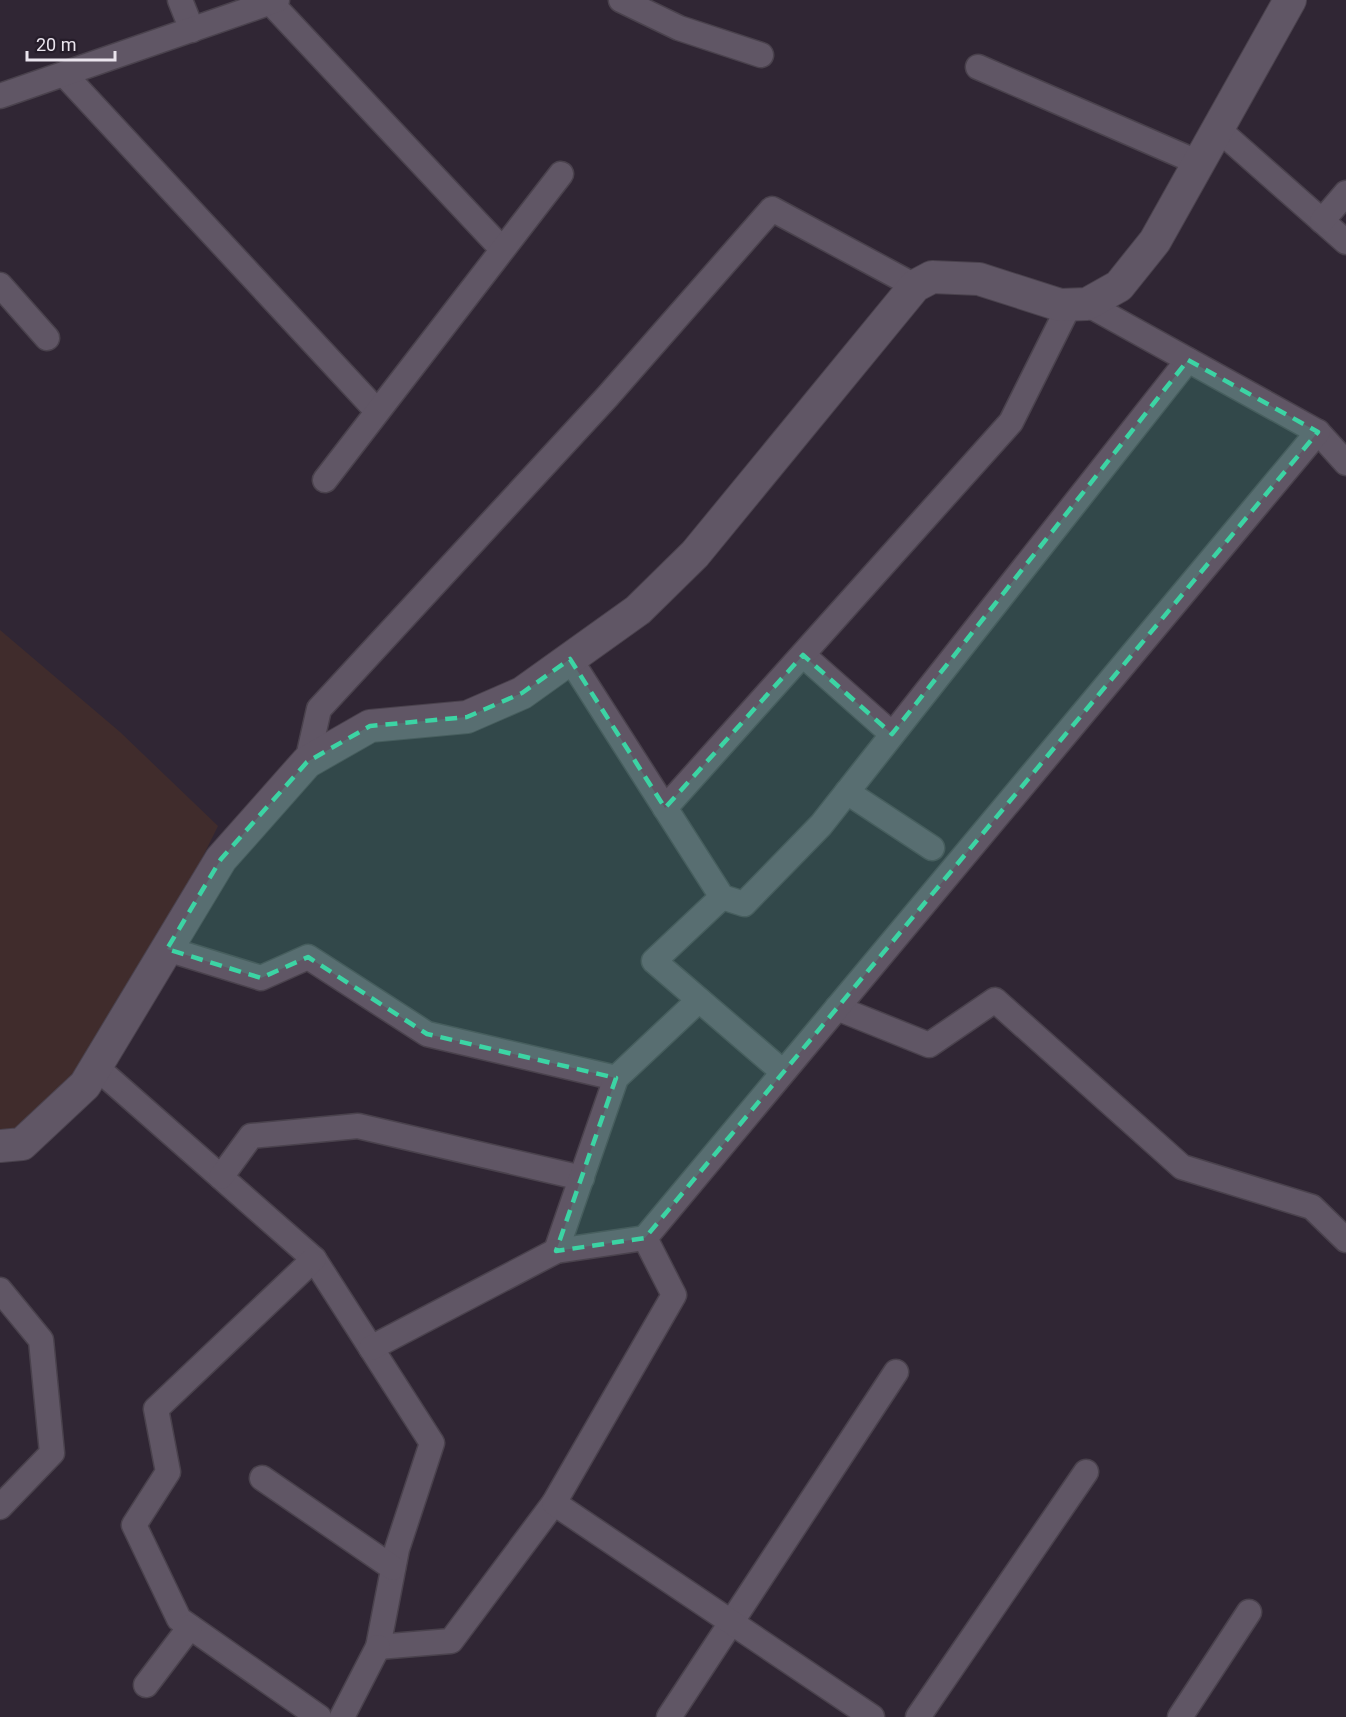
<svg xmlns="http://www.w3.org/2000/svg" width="1346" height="1717" font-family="Roboto,sans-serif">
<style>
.education{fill:#402c2c}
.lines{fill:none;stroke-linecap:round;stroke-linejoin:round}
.minor-casing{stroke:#4a424d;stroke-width:27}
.tertiary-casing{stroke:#4a424d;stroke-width:34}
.minor{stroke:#605665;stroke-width:24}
.tertiary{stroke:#605665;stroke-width:32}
.marked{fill:#3cd4a4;fill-opacity:0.2;stroke:#3cd4a4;stroke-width:4.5;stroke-dasharray:12 8;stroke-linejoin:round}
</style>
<rect width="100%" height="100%" fill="#302634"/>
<polygon class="education" points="0,630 120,732 218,826 108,1048 0,1143"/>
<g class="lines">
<g class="minor-casing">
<g id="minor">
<polyline points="180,0 192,30"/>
<polyline points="621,0 679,28 761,55"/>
<polyline points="271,3 502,249"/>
<polyline points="978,67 1199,163"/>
<polyline points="64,74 377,411"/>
<polyline points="0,96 277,0"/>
<polyline points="1218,129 1346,242"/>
<polyline points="1322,221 1346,193"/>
<polyline points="0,285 47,338"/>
<polyline points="1318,432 1346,463"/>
<polyline points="325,480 561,174"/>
<polyline points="803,655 892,734"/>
<polyline points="570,659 722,897 744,904 821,825 1188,360"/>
<polyline points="307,762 319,709 607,397 772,209 915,286"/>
<polyline points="847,792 932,848"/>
<polyline points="665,808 1011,422 1070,304"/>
<polyline points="722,897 654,961 783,1072"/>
<polyline points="167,949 261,978 308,957 427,1034 616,1078"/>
<polyline points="837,1008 929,1045 995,1000 1182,1167 1312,1207 1346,1240"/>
<polyline points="96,1067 314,1259 432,1443 397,1549 378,1647 451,1641 554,1503"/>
<polyline points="221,1177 251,1136 358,1126 582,1178"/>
<polyline points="556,1251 616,1078 699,1000"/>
<polyline points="314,1259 156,1409 168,1472 134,1525 179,1619 319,1717"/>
<polyline points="0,1290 41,1340 52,1453 0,1507"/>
<polyline points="371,1348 556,1251 645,1238"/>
<polyline points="262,1478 393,1568"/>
<polyline points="146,1685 190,1627"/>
<polyline points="342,1717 378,1647"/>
<polyline points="669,1717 896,1372"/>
<polyline points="872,1717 554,1503 674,1295 645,1238 1318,432 1087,304"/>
<polyline points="918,1717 1086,1472"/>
<polyline points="1180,1717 1249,1612"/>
</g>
</g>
<g class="tertiary-casing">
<polyline id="tertiary" points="0,1146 22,1144 85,1085 221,859 307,762 370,726 467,717 522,693 638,610 695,554 915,286 932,277 979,279 1060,305 1087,304 1119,286 1155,241 1290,0"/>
</g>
<use href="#minor" class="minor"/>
<use href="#tertiary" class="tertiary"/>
</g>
<path class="marked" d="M1188 360 1318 432 645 1238 556 1251 616 1078 427 1034 308 957 261 978 167 949 221 859 307 762 370 726 467 717 522 693 570 659 665 808 803 655 892 734Z"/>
<path d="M27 51v9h88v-9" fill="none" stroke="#eae4ed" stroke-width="3"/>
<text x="36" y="51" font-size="18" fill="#eae4ed" stroke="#261d2a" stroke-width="4.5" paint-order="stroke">20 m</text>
</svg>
